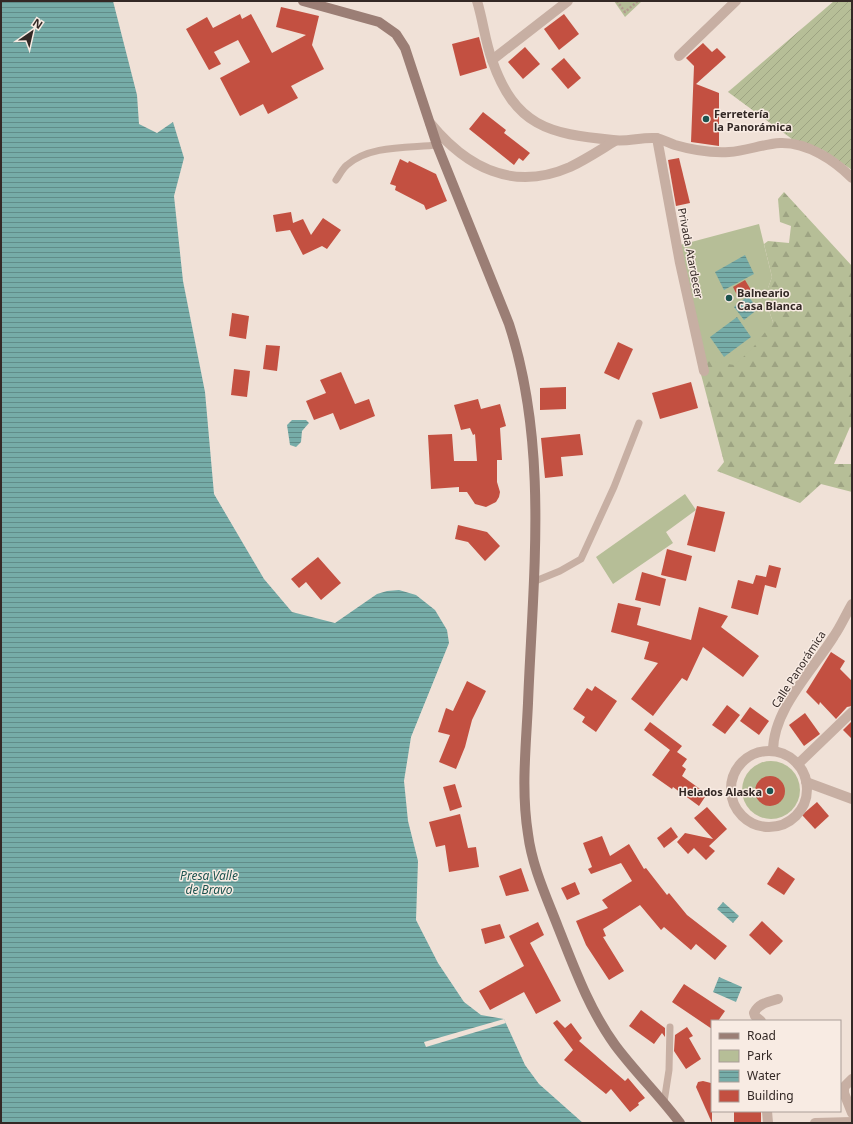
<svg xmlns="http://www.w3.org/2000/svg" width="853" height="1124" font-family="'Noto Sans',sans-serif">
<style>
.forest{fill:url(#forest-firs)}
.park{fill:#b6be97}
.garden{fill:url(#garden-furrows)}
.water{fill:url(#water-rules)}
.pier{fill:#f0e1d7}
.building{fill:#c35041}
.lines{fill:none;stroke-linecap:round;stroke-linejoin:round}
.path{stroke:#b3998e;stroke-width:2.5;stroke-dasharray:2 2;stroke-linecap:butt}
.lane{stroke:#c7afa3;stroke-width:7}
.street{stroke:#c7afa3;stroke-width:10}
.secondary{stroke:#9b7e75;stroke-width:10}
.poi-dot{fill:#1c534f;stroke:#f8ebe3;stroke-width:1.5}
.labels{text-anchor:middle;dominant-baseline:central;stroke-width:3;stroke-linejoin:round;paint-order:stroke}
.poi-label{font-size:11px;font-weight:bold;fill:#332825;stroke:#f8ebe3;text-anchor:start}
.street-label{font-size:11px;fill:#332825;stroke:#f8ebe3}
.water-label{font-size:12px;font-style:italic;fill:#1c534f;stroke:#f8ebe3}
</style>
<defs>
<pattern id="forest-firs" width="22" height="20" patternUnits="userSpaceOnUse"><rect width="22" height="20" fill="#b6be97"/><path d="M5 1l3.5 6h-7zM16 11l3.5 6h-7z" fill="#9da382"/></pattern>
<pattern id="garden-furrows" width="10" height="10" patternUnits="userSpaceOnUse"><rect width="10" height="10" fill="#b6be97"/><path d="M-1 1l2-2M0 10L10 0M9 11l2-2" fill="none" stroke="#9da382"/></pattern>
<pattern id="water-rules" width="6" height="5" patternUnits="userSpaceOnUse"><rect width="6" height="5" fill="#76aca8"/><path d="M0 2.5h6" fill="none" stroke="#618c89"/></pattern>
</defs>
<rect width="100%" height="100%" fill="#f0e1d7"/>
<polygon class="forest" points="784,192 852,266 852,428 850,427 834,464 852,464 852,492 821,484 800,503 717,471 724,462 697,359 773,322 768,308 768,288 772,277 764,244 768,241 789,243 791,226 780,222 778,199"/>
<g class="park">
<polygon points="614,1 642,1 625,17"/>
<polygon points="759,224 772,277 768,288 768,308 773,322 751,350 734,365 703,360 680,245"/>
<polygon points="685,494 696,510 666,532 673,543 613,584 596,557"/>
<circle cx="771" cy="790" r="29"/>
</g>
<polygon class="garden" points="834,1 852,1 852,170 823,150 792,139 728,92"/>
<g class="water">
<polygon points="1,1 113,1 137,95 139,124 157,133 173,122 184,158 174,196 183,281 205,392 214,494 264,579 292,612 335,623 377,594 387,591 399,590 416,595 435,610 447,630 449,643 411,737 404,781 408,821 418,861 416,920 438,963 464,1002 481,1015 504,1019 525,1065 539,1084 583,1123 1,1123"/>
<polygon points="745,255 754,274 724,290 715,272"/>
<polygon points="748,296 758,309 744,320 734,307"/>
<polygon points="737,317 751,337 724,357 710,337"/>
<polygon points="292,420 306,420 309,423 302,431 301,442 296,447 290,445 287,425"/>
<polygon points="723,902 739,916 733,923 717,909"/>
<polygon points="719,977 742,987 736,1002 713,992"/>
</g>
<polygon class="pier" points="504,1019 506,1023 426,1047 424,1042"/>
<g class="building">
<polygon points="281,7 319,16 312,45 324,69 291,86 298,98 268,114 263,104 240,116 220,78 250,62 238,40 214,52 221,64 209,70 186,29 207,17 213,28 240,14 242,19 251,14 272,53 306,35 276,27"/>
<polygon points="564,14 579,34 559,50 544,29"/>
<polygon points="479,37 487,68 460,76 452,44"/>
<polygon points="703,43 712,52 717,48 726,57 696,84 719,93 719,146 691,142 694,66 686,58"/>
<polygon points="525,47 540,64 523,79 508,62"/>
<polygon points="564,58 581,78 568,89 551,69"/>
<polygon points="483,112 506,130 504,133 530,153 523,161 519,158 514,165 469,129"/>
<polygon points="679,158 690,203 676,206 668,160"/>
<polygon points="400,159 408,163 409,161 436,174 447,201 426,210 424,205 395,190 396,186 390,184"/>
<polygon points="291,212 293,223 303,219 311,235 323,218 341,230 327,249 322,246 303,255 290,230 276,232 273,215"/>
<polygon points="745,280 751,290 738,297 733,287"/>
<polygon points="232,313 249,316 246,339 229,336"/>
<polygon points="618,342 633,349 619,380 604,373"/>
<polygon points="266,345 280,346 277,371 263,369"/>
<polygon points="234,369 250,371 247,397 231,395"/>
<polygon points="341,372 355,404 369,399 375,416 340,430 333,413 314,420 306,401 326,393 320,380"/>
<polygon points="691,382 698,408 660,419 652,393"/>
<polygon points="566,387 566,409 540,410 540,388"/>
<polygon points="478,399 481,409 500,404 506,426 500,428 502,460 497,460 497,482 500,492 499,497 496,502 486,507 475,504 467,492 459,492 459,487 431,489 428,435 452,434 454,461 477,461 475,434 473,435 470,428 461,430 454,405"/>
<polygon points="580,434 583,455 561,457 563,476 545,478 541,438"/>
<polygon points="697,506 725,512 715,552 687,545"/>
<polygon points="458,525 487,532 500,546 485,561 468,542 455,539"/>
<polygon points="667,549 692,556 686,581 661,575"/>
<polygon points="318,557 341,583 321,600 306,582 299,588 291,579"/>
<polygon points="769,565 781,568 776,588 765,585 758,615 731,608 738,580 753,584 756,575 766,577"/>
<polygon points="642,572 666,579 660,606 635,600"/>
<polygon points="618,603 641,608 637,625 691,640 699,607 728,616 721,627 759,656 743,677 703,647 687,681 682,678 653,716 631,699 658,663 644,659 649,642 611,632"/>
<polygon points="831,652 845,661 840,669 852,681 852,706 847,707 836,719 820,702 819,705 806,692"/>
<polygon points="467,681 486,691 472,720 465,747 456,769 439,762 450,735 438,732 446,708 453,711"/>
<polygon points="595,686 617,701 596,732 582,722 585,717 573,709 587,688 592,691"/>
<polygon points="727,705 740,715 725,734 712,725"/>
<polygon points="750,707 769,721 759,735 740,721"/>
<polygon points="805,713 820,734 804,746 789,725"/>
<polygon points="852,721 852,739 843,730"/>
<polygon points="650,722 682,746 677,752 687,759 682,766 686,769 682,776 707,794 699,806 673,787 672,789 652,775 670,750 644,730"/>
<circle cx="770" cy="791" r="15"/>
<polygon points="455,784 462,807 450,811 443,787"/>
<polygon points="817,802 829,816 815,829 802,815"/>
<polygon points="707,807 727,829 709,846 715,851 706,860 694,848 688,854 677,842 685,833 713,839 694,818"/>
<polygon points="460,814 468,848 476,847 479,867 449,872 445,845 436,847 429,822"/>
<polygon points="671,827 678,837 664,848 657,838"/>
<polygon points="602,836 610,856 629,844 644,869 646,868 667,895 669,893 687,915 727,946 715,960 696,944 691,950 664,927 661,930 640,905 603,929 606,936 603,937 624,971 609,980 586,945 576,921 608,908 602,900 632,881 621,863 591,874 588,869 592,867 583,843"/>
<polygon points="778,867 795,879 784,895 767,884"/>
<polygon points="521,868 529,891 506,896 499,876"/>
<polygon points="575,882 580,894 567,900 561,888"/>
<polygon points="762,921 783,941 770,955 749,935"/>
<polygon points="538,922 544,935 530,943 561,1001 536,1014 524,992 490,1010 479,991 524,966 509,936"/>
<polygon points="500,924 505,938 485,944 481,929"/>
<polygon points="684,984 725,1011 718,1021 712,1021 712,1029 672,1002"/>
<polygon points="641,1010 665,1028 665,1037 662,1033 654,1044 629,1026"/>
<polygon points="557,1020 565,1028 571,1023 582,1038 579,1041 625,1081 628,1078 645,1098 638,1103 639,1105 630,1112 611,1089 606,1094 564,1060 573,1050 553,1023"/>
<polygon points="687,1027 693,1036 689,1038 701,1059 686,1069 674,1051 675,1035"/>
<polygon points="703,1081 711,1083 712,1086 712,1123 696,1087 698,1082"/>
<rect x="734" y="1111" width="27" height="12"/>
</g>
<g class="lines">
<polyline class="path" points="617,1 625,12 638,1"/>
<g class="lane">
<path d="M336 180C339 176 342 169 347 165 369 145 408 148 437 145"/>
<polyline points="533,582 560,571 581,559 614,487 639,423"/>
<polyline points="664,1102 669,1070 670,1027"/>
</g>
<g class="street">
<path d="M477 1C483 20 485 41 492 60 515 126 548 134 613 140 627 142 641 137 655 138 662 139 669 143 675 145 692 150 711 153 729 152 746 151 763 144 780 143 807 142 834 160 852 178"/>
<polyline points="679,56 736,1"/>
<polyline points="492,60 568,1"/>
<path d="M430 123C466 167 513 192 570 167 585 160 600 150 615 141"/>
<polyline points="657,138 680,263 704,371"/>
<path d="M773 751C773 709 813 670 834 636 841 626 846 614 852 604"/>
<circle cx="769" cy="789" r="38"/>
<polyline points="798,764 852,712"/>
<polyline points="806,782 852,799"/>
<path d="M761 1021 755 1016 754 1013C759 1003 768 1002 778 999"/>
<polyline points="852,1079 844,1087 844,1093 852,1113"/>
<polyline points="767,1111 768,1123"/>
<polyline points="815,1123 852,1122"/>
</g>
<path class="secondary" d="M303 1 379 22 396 34 405 48 437 145 509 324C549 446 533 577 528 703 526 747 521 790 528 834 532 866 546 896 558 927 574 967 589 1009 615 1045 635 1072 660 1096 680 1123"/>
</g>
<g class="poi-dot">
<circle cx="706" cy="119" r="4"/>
<circle cx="729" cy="298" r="4"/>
<circle cx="770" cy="791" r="4"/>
</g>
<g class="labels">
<g class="poi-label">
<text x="714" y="113">Ferretería<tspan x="714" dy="13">la Panorámica</tspan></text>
<text x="737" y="292">Balneario<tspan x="737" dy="13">Casa Blanca</tspan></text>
<text x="762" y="791" text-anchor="end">Helados Alaska</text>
</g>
<g class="street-label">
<text transform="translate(691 253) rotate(79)">Privada Atardecer</text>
<text transform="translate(798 669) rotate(-57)">Calle Panorámica</text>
</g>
<g class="water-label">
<text x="209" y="875">Presa Valle<tspan x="209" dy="14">de Bravo</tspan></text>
</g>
</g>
<rect width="853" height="1124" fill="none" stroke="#332825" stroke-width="4"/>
<rect x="711" y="1020" width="130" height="92" fill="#f8ebe3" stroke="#a99d97"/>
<rect x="719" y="1033" width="20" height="6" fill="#9b7e75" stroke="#a99d97"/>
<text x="747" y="1040" font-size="12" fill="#332825">Road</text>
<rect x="719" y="1050" width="20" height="12" fill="#b6be97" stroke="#a99d97"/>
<text x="747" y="1060" font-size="12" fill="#332825">Park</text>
<rect x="719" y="1070" width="20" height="12" fill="url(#water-rules)" stroke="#a99d97"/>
<text x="747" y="1080" font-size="12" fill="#332825">Water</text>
<rect x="719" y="1090" width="20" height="12" fill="#c35041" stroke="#a99d97"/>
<text x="747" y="1100" font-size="12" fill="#332825">Building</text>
<g transform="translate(32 32) rotate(34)" stroke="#f8ebe3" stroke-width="3" paint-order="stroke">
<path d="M0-3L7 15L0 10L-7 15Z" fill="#332825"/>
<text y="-6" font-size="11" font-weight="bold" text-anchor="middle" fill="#332825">N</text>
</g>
</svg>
